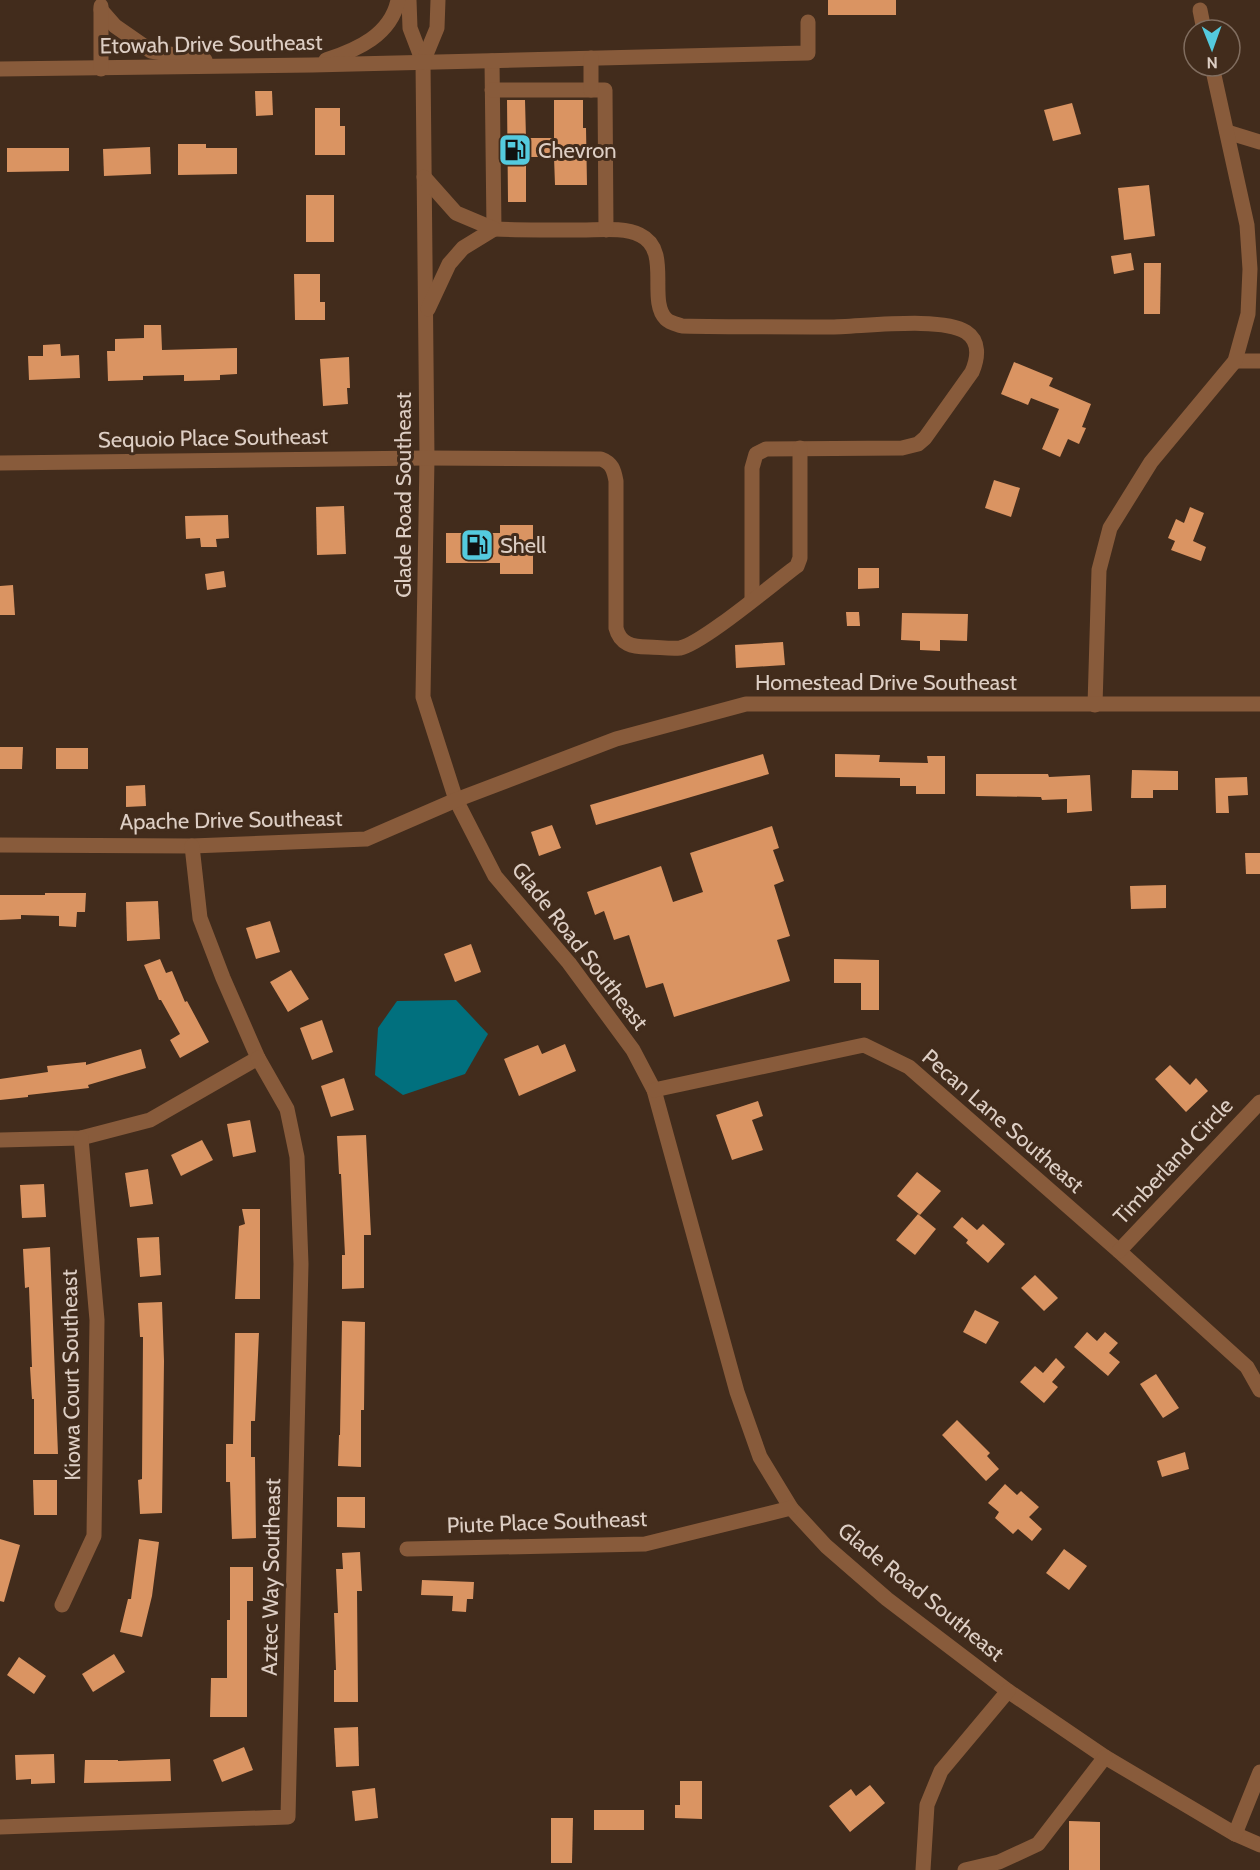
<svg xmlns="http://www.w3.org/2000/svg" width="1260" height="1870" font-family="Cabin,sans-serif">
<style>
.water{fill:#01707e}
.building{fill:#da9462}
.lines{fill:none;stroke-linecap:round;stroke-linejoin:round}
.minor{stroke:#885b3b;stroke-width:15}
.labels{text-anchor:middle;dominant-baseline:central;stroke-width:6;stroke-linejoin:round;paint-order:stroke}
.street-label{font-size:22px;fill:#ddcec4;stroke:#422c1c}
.poi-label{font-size:22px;fill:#ddcec4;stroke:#422c1c;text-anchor:start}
</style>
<rect width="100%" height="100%" fill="#422c1c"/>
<polygon class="water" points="456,1000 488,1034 465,1074 403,1095 375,1075 378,1028 397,1001"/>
<g class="building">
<rect x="828" y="0" width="68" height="15"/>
<polygon points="255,91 272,91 273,115 256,116"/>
<polygon points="507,100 525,100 526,138 554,138 554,100 583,100 583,128 586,128 587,185 555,185 554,157 526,157 526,202 508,202"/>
<polygon points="1072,103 1081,134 1053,141 1044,110"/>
<polygon points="315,108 340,108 340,126 345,126 345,155 315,155"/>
<polygon points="178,144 206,144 206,148 237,148 237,174 178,175"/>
<polygon points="150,147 151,174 104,176 103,149"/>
<polygon points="7,148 69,148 69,171 7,172"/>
<polygon points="1149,185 1155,236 1124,240 1118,188"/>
<rect x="306" y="195" width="28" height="47"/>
<polygon points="1131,253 1134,270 1114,274 1111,256"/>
<polygon points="1144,263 1161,263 1160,314 1144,314"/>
<polygon points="294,274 320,274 320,302 325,302 325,320 295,320"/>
<polygon points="144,325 161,325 162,350 237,348 237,374 220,375 220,380 184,381 184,375 143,376 143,380 108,381 107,351 115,351 115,339 144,338"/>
<polygon points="60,344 61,356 79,355 80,378 29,380 28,356 43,356 43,345"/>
<polygon points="349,357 350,388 347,388 348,404 323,406 320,359"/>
<polygon points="1014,362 1053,378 1049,386 1091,404 1082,427 1086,428 1079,444 1068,439 1060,457 1042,449 1059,409 1031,398 1028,405 1001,394"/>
<polygon points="994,480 1020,488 1011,517 985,508"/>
<polygon points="344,506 346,554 317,555 316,507"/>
<polygon points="1190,507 1204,513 1193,541 1206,547 1201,561 1171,550 1175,541 1168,538 1176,519 1184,523"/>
<polygon points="228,515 229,538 216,539 217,547 201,547 200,538 186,539 185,516"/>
<polygon points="500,525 533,525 533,574 500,574 500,563 446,563 446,533 500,533"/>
<polygon points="858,568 879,568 879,588 858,589"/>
<polygon points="224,571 226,587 207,590 205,574"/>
<polygon points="13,585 15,615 0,615 0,586"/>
<polygon points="846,612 859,612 860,626 847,626"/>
<polygon points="902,613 968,614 967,641 940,640 940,651 920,650 920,641 901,640"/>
<polygon points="783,642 785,665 736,668 735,645"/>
<polygon points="0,747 23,747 22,769 0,769"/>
<rect x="56" y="748" width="32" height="21"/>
<polygon points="763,754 769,774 596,825 590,805"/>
<polygon points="835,754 880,755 879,762 928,763 927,756 945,756 945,794 916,794 916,786 900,786 900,778 835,777"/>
<polygon points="1132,770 1178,771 1178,790 1153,790 1153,798 1131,798"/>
<polygon points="976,774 1048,774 1049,777 1090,775 1092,811 1067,813 1067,799 1042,800 1041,797 976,796"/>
<polygon points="1247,777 1248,795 1228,796 1229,813 1216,813 1215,778"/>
<polygon points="145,785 146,806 126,807 126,786"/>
<polygon points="552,825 561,848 539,856 531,832"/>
<polygon points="772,826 779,848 773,850 784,881 774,885 790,936 777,940 790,981 674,1017 663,983 646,988 629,935 614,940 604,911 595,915 587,892 661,866 673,902 703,892 690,853"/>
<polygon points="1245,853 1260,853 1260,874 1246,874"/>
<polygon points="1166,885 1166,908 1131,909 1130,886"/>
<polygon points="45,893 86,893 85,912 77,912 76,927 59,926 59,916 21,915 21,919 0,920 0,895 45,895"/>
<polygon points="158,901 160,939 127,941 126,902"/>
<polygon points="270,921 280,952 256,959 246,928"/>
<polygon points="471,944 481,972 455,982 444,954"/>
<polygon points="160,959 166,973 172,971 185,1002 187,1001 209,1042 180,1058 170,1040 180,1034 161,1000 159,1000 144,965"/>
<polygon points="834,959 879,960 879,1010 861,1010 861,983 834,983"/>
<polygon points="291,970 309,999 288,1012 270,982"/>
<polygon points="322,1020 333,1052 312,1060 300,1028"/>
<polygon points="565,1044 576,1071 519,1096 504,1059 538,1045 542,1054"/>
<polygon points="141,1049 146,1068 88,1085 89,1088 28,1095 28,1097 0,1100 0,1079 48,1072 47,1066 86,1062 86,1065"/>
<polygon points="1170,1065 1190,1085 1196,1078 1208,1091 1186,1112 1155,1079"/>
<polygon points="344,1078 354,1110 331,1117 321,1086"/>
<polygon points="758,1101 763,1116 752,1120 763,1150 732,1160 716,1115"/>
<polygon points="250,1120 256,1152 233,1157 227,1124"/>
<polygon points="366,1135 371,1235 364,1235 364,1288 342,1289 342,1255 345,1255 341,1174 339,1174 337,1136"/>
<polygon points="202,1140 213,1160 181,1176 171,1155"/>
<polygon points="148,1169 153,1204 130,1207 125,1173"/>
<polygon points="917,1172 941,1191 920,1215 897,1196"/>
<polygon points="44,1184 46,1217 22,1218 20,1185"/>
<polygon points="242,1209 260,1209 260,1299 235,1299 239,1226 245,1224"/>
<polygon points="918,1214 936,1229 915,1255 896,1240"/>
<polygon points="962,1217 977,1230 983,1224 1005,1244 988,1263 966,1243 968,1240 953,1227"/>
<polygon points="159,1237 161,1275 140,1277 137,1238"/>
<polygon points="50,1247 58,1454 34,1454 34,1399 32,1399 30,1367 32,1367 29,1287 25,1288 23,1249"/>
<polygon points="1035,1275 1058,1298 1044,1311 1021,1288"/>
<polygon points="162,1302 164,1361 162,1513 140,1514 138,1480 142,1479 143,1337 140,1337 138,1303"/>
<polygon points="975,1310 999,1322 986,1344 963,1332"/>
<polygon points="342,1321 365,1322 364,1410 361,1410 361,1467 338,1466 339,1435 340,1435"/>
<polygon points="1087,1332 1097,1341 1105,1332 1118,1343 1109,1353 1120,1362 1108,1376 1074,1347"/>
<polygon points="235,1333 259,1333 255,1421 251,1421 251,1457 255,1457 256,1538 232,1539 230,1482 226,1482 226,1444 233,1444"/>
<polygon points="1056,1358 1065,1367 1052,1382 1058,1387 1044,1403 1020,1382 1035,1366 1043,1373"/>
<polygon points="1156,1374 1179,1408 1163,1418 1140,1384"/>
<polygon points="957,1420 990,1453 987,1456 999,1469 986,1481 942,1435"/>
<polygon points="1185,1452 1189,1469 1162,1477 1157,1461"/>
<polygon points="33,1480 57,1480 57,1515 34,1515"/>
<polygon points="1005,1484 1017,1495 1021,1491 1039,1507 1029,1517 1042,1529 1032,1541 1018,1529 1013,1534 995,1518 999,1512 988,1503"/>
<polygon points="337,1497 365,1497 365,1528 337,1527"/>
<polygon points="0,1539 20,1545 4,1602 0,1601"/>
<polygon points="139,1539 159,1542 152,1596 142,1637 120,1632 128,1599 131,1599"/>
<polygon points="1064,1549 1087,1566 1069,1590 1046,1573"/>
<polygon points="360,1552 362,1591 357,1591 358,1702 334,1702 334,1670 336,1670 334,1613 338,1613 336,1569 343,1569 342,1553"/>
<polygon points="230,1567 253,1567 253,1601 247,1601 247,1717 210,1717 211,1678 227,1678 227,1620 230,1620"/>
<polygon points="422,1580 474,1582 473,1599 467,1599 466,1612 452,1611 453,1596 421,1595"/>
<polygon points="114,1654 125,1672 93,1692 82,1674"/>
<polygon points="19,1657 46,1676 34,1694 7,1675"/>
<polygon points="358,1727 359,1766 336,1767 334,1728"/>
<polygon points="244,1747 253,1770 222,1782 213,1760"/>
<polygon points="54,1754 55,1783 31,1784 31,1779 16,1780 15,1755"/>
<polygon points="170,1759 171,1781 84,1783 85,1760 118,1760 118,1761"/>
<polygon points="680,1781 702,1781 702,1819 675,1818 675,1805 680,1805"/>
<polygon points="870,1785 885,1803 850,1832 829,1806 851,1789 856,1796"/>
<polygon points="375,1788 378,1818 355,1821 352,1791"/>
<rect x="594" y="1810" width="50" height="20"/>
<polygon points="551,1818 573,1818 572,1863 551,1863"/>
<polygon points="1069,1821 1100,1822 1100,1870 1069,1870"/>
</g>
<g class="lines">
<g class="minor">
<polyline points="409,0 410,28 423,62 427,458 423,697 456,800 495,876 569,963 633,1050 654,1090 737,1392 760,1457 791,1508 826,1546 887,1599 1008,1691 1105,1757 1235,1834 1260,1845"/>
<polyline points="101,10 115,26 151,51 205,60"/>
<polyline points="1200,10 1204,30"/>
<path d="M326 60C357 50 391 35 398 0"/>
<path d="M492 61 494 229C523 230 552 230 581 230 600 230 624 227 640 235 672 250 647 300 666 319 670 323 676 324 682 326 731 327 780 327 829 327 861 327 942 316 966 332 980 341 978 358 972 372L925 438 918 444 902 448 766 449 756 454 752 468V600"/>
<polyline points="423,62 437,28 438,0"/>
<polyline points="0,69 312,65 808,53 808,22"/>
<polyline points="101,69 101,6"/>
<polyline points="492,90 605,90 606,230"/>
<polyline points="591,90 591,58"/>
<polyline points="1227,132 1260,142"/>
<polyline points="424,177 456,213 494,229 463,248 449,264 428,309"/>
<polyline points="1235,361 1260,361"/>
<path d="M0 463 427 458 601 459C612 463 614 470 616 481V628C620 644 632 647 648 647 658 647 670 649 680 648 702 644 775 582 797 566L800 558V448"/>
<polyline points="1095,705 1099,570 1110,528 1151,462 1235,361 1248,314 1250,269 1247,225 1212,66"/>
<polyline points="0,845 192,846 366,839 456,800 616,739 746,704 1260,704"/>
<polyline points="654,1090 864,1045 909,1067 1119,1251 1247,1367 1260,1390"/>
<polyline points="0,1140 81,1138 150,1120 258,1058 223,978 200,918 192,846"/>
<polyline points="1119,1251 1260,1102"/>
<polyline points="407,1549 645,1544 791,1508"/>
<polyline points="62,1605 94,1536 97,1320 81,1138"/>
<polyline points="0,1827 288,1817 301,1264 297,1157 287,1109 258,1058"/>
<polyline points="1235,1834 1260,1772"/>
<polyline points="923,1870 927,1805 941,1771 1008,1691"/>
<polyline points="965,1870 999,1862 1038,1844 1105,1757"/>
</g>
</g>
<defs>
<g id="fuel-square" transform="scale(1.725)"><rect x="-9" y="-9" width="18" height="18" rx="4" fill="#54cade" stroke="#422c1c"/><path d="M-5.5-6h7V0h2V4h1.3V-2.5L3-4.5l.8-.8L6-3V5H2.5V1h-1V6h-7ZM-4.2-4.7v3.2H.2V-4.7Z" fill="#111"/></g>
</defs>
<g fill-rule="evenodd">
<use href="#fuel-square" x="515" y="150"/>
<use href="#fuel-square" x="477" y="545"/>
</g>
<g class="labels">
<g class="street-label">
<text transform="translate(211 44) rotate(-1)">Etowah Drive Southeast</text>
<text transform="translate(213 438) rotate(-1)">Sequoio Place Southeast</text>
<text transform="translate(403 495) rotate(-90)">Glade Road Southeast</text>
<text x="886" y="682">Homestead Drive Southeast</text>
<text transform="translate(231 820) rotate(-1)">Apache Drive Southeast</text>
<text transform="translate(580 946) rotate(52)">Glade Road Southeast</text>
<text transform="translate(1003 1121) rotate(41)">Pecan Lane Southeast</text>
<text transform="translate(1173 1161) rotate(-47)">Timberland Circle</text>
<text transform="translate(71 1375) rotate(-91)">Kiowa Court Southeast</text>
<text transform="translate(547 1522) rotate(-2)">Piute Place Southeast</text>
<text transform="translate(271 1577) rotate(-89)">Aztec Way Southeast</text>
<text transform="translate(921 1592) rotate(39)">Glade Road Southeast</text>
</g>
<g class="poi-label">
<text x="538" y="150">Chevron</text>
<text x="500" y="545">Shell</text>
</g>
</g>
<g transform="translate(1212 48) rotate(179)"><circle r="28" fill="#422c1c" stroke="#806d5f" stroke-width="1.5"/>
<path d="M0-4.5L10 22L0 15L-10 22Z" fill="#54cade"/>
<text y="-9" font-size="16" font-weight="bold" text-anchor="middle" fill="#ddcec4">N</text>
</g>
</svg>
